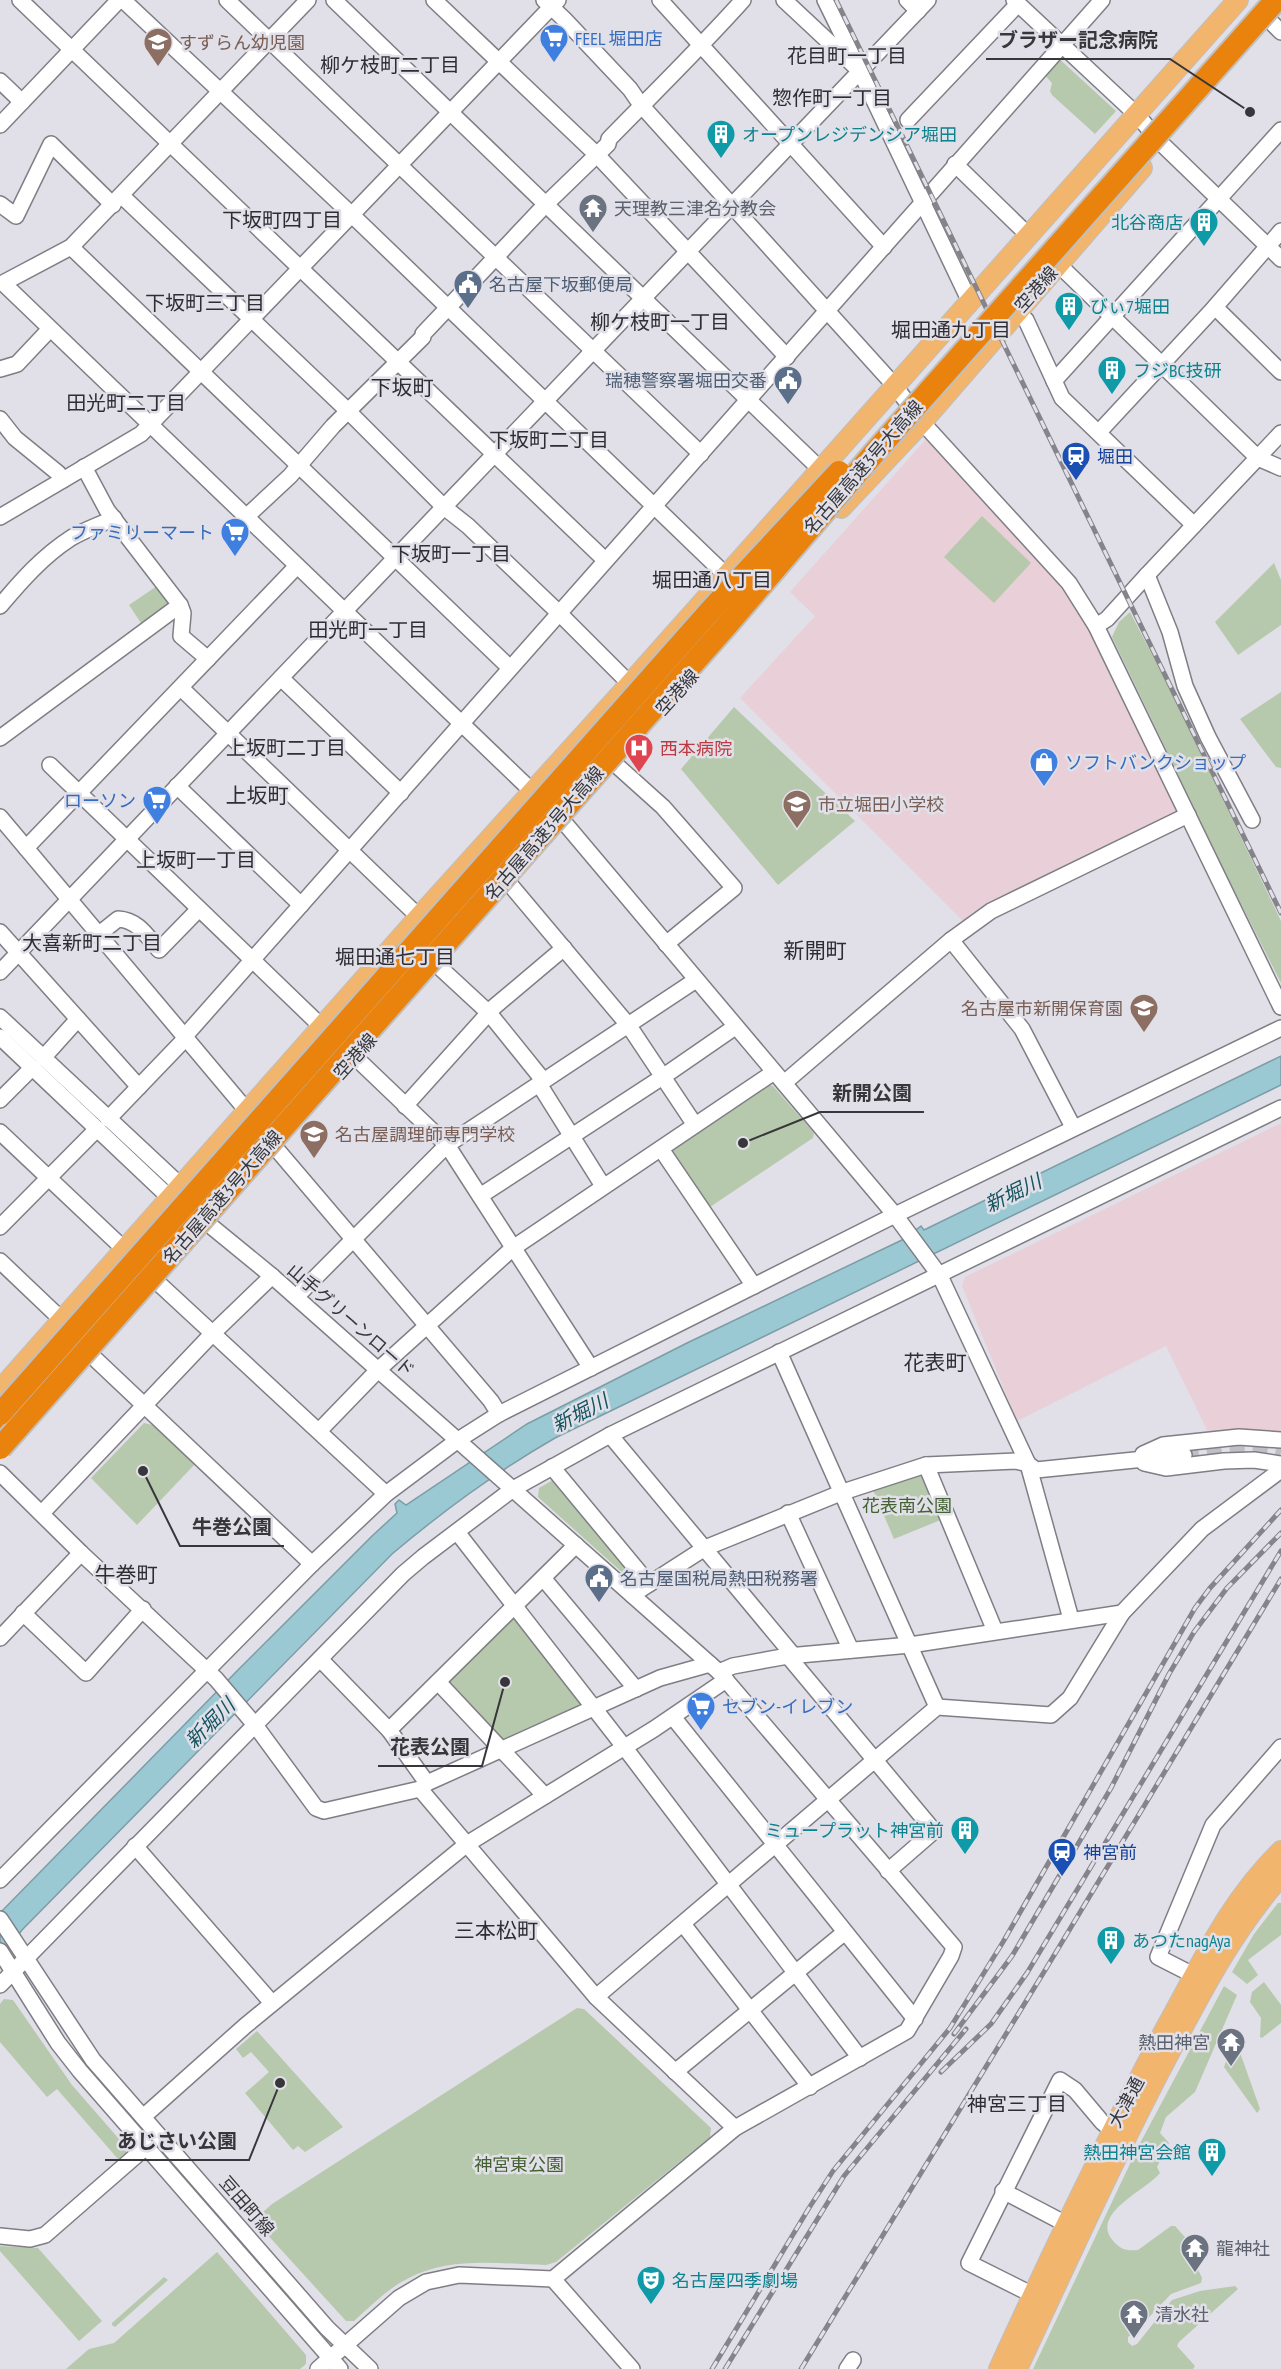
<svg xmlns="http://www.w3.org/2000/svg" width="1281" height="2369" font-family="'PT Sans Narrow','Noto Sans JP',sans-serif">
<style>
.commercial{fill:#e8cfd8}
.green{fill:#b6c9ac}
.water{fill:#9ac9d4;stroke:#7c9da6;stroke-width:1.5}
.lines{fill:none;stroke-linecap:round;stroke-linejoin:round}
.minor-tunnel{stroke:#bfbec5;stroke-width:15;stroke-dasharray:15 8;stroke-linecap:butt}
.minor-casing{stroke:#7f7e85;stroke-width:18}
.major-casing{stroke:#bfbfc0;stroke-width:22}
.highway-casing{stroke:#bfbfc0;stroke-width:26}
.minor{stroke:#fff;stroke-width:15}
.major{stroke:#f2b56e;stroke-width:20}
.highway{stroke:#ea830e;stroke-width:22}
.rail-casing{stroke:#85848a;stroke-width:5}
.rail{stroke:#e1e0e8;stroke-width:3;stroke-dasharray:9;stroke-linecap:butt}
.highway-bridge-casing{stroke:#bfbfc0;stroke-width:26;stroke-linecap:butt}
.highway-bridge{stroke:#ea830e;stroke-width:22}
.labels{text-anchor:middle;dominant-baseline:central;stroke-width:5;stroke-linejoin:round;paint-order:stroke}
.shop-label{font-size:18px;fill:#366cbe;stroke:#e1e0e8;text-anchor:start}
.education-label{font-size:18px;fill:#785e54;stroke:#e1e0e8;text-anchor:start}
.culture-label{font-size:18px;fill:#0d838f;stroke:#e1e0e8;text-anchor:start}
.worship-label{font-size:18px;fill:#5b616d;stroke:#e1e0e8;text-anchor:start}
.service-label{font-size:18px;fill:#4e5e75;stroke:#e1e0e8;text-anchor:start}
.street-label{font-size:18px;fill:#37363a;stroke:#e1e0e8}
.transit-label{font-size:18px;fill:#164399;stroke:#e1e0e8;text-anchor:start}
.health-label{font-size:18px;fill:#be3a42;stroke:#e1e0e8;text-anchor:start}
.park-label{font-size:18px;fill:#436131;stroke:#e1e0e8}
.neighbourhood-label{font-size:20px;fill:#2e2d33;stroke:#e1e0e8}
.water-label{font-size:20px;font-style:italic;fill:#145460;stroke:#e1e0e8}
.quarter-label{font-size:21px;fill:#2e2d33;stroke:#e1e0e8}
.leader{fill:none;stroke:#37363a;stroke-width:2}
.callout-dot{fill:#37363a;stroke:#e1e0e8;stroke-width:2}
.callout-label{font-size:20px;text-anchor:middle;font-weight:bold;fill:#37363a;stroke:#e1e0e8;stroke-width:5;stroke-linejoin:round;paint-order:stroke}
</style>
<rect width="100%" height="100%" fill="#e1e0e8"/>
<g class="commercial">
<polygon points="928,437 1060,583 1073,601 1090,629 1179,810 1177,816 966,924 740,698 815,616 790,592"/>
<polygon points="1281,1123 1281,1436 1210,1436 1166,1346 1017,1421 962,1286 965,1277"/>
</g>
<g class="green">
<polygon points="1056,56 1116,111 1095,134 1052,95 1050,91 1052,83 1042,72"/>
<polygon points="982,516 1031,563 994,603 944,557"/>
<polygon points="1274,563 1281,580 1281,625 1238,655 1215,622"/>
<polygon points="157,586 169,604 141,623 129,605"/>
<polygon points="1130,612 1171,691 1281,921 1281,983 1225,872 1112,637 1119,622"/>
<polygon points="1281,692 1281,768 1276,767 1240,719"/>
<polygon points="734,707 855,821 778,885 681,769"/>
<polygon points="770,1085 773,1086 814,1133 813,1138 710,1207 706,1205 671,1153 673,1149"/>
<polygon points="144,1423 156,1426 195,1464 137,1525 91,1478"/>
<polygon points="921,1474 925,1476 943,1519 894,1539 873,1490"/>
<polygon points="553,1480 557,1480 629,1568 624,1574 538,1497 539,1488"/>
<polygon points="510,1618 514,1618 581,1704 580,1709 504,1743 446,1680"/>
<polygon points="1278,1903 1281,1903 1281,1935 1248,1960 1258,1975 1247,1984 1232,1972 1254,1934"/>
<polygon points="1264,1982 1281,2005 1281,2023 1262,2038 1260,2037 1261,2018 1250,2002 1252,1992"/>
<path d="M1224 1986 1237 1995 1195 2092 1166 2117 1160 2133 1169 2143 1157 2167 1160 2173C1146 2191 1085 2215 1116 2244 1122 2250 1129 2251 1138 2250L1171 2226H1175L1200 2254 1195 2263 1202 2278 1201 2283 1171 2294 1136 2331 1128 2337V2342L1132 2346 1137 2344 1172 2300 1200 2291 1235 2286 1238 2289 1179 2342 1177 2346 1195 2366 1193 2369H1033L1137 2149Z"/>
<polygon points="4,1999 13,2000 72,2085 126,2147 126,2153 118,2159 57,2089 47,2097 0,2042 0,2004"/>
<path d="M577 2008 584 2009 711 2128 710 2137 556 2262 546 2265C501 2264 450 2256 409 2278 388 2288 371 2306 354 2321H346L254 2220 272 2204Z"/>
<polygon points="257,2031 343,2127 305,2152 298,2146 293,2150 245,2093 269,2072 251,2052 243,2058 236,2049"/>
<polygon points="1231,2047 1240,2053 1242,2058 1260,2109 1257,2113 1224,2067"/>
<polygon points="0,2246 38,2248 102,2321 79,2341 0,2251"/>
<polygon points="217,2252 306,2355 306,2364 300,2369 66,2369 89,2349 114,2343"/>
<polygon points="164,2277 168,2280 115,2327 112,2325 112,2323"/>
</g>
<path class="water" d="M1281 1056V1085L555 1438C496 1472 443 1511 392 1554L22 1930 0 1960V1913L235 1673 372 1536 397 1513 395 1504 399 1500 406 1505 527 1424 687 1343 904 1239 921 1226 924 1230Z"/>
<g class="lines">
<path class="minor-tunnel" d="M1184 1455C1216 1451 1249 1445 1281 1452"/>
<g class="minor-casing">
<g id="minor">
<polyline points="20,0 605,560"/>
<polyline points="123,0 352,215 733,582"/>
<polyline points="227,0 701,454"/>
<polyline points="308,0 71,247 3,283 563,821 895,1215 940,1276 1028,1464 1036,1470 1184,1455"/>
<polyline points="334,0 820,469"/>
<polyline points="434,0 597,155 787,357"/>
<polyline points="544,0 564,19 630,89 641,105 894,385 922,422 1069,583 1096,626 1281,1007"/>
<polyline points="660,0 884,247"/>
<polyline points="784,0 860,71 970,302"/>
<polyline points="825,0 856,63"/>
<polyline points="907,0 918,11"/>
<polyline points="1014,0 1137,115 1162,144 1281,259"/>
<polyline points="1269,20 1281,32"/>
<polyline points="0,81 22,102"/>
<polyline points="908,120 1018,4"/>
<polyline points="0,125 119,0"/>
<polyline points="955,164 1029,236"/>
<polyline points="122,196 348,411 444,507 468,526 559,613 630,684"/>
<polyline points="0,204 16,216 51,144 113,205"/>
<polyline points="71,247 510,668"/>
<polyline points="1058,264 1258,458 1281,468"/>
<polyline points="1215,307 1281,372"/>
<polyline points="1016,311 1026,320 1062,398 1194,525"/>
<polyline points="0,369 17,364 50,329"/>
<polyline points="1054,381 1281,130"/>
<polyline points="0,419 15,438 58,473 63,480"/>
<polyline points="1099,432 1215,307 1281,231"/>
<polyline points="0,517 141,434 558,0"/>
<path d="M246 517 290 476 333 426 423 337V334L546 204 608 144 609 139C654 93 700 48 743 0"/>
<polyline points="1147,575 1170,632 1185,686 1208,737 1252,820"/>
<polyline points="180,605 183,613 181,636 208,659"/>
<path d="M0 606C21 581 43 556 71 538 84 530 100 525 114 518"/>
<polyline points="1096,626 1107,619 1147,575 1281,433"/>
<polyline points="281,678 401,793"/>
<polyline points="181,688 419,917"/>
<polyline points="0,738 180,605 107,510 84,467"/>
<polyline points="614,763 663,807 734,888 666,944"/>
<polyline points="50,765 323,1028"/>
<polyline points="177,786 301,905"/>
<polyline points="0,817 248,1112"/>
<polyline points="26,848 297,566"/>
<polyline points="508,882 629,1026 695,1125"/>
<polyline points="0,932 139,1087"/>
<path d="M98 935 118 919C138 920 147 936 159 950L199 909"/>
<polyline points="951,940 1022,1029 1073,1127"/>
<polyline points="436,964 489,1013 543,1080"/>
<polyline points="0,972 928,0"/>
<polyline points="0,1017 181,1186 187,1195"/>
<polyline points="0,1037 170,1198 206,1222 272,1276 719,1672 954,1947 951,1956 907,2031 735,2128 553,2279 459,2275 426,2282 399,2298 318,2369"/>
<polyline points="355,1057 447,1145 591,1368"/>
<polyline points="43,1058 78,1019"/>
<polyline points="784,1083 951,940 991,911 1188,815"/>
<polyline points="539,1084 603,1186"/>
<polyline points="0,1100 32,1068"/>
<polyline points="405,1106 494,1007 564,948"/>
<polyline points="108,1119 182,1042 185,1036 1102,0"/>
<polyline points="0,1132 125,1250"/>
<polyline points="274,1146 491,1401 499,1414"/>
<polyline points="661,1149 754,1286"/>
<polyline points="480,1196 664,1076 735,1027"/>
<polyline points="0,1227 97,1129"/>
<polyline points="0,1261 62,1320"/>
<polyline points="155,1280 386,1494"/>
<polyline points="296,1297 447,1145 696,980"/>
<polyline points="779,1352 937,1707"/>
<polyline points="90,1354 312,1564"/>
<polyline points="319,1431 379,1369 513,1248 774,1072"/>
<polyline points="610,1435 793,1655"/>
<polyline points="1143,1454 1163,1445 1239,1437 1281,1440"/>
<polyline points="1144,1463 1166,1468 1224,1461 1254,1460 1281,1464"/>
<polyline points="926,1465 995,1631"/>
<polyline points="552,1467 649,1584"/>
<polyline points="0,1473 81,1553 216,1679 255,1725 316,1808 324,1811 420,1789 427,1783 660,1678 710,1664"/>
<polyline points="42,1513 213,1333 272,1276"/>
<polyline points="788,1513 851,1650"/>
<polyline points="457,1532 625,1748 860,2058"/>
<polyline points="543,1578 636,1689"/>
<polyline points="632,1595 705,1548 843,1492 926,1465 1016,1461 1028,1464 1071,1619"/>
<polyline points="23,1613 86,1673 143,1609"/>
<polyline points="0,1638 81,1553"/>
<polyline points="788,1656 934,1831 888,1871"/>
<polyline points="320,1659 389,1730 427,1783"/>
<polyline points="719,1672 733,1666 788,1656 910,1645 1122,1613 1202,1529 1281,1470"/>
<polyline points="438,1682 545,1796"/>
<polyline points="673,1717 915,2019"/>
<polyline points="389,1730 576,1545"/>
<polyline points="420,1789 596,1997 735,2128"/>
<polyline points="135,1846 272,2003"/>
<polyline points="0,1880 312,1564 386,1494 458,1440 499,1414 895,1215 1281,1028"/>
<polyline points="0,1919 93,2060 327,2328 370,2369"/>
<polyline points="683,1924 810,2087"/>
<polyline points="0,1951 58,2043 80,2071 340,2369"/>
<polyline points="1203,1980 1158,1957 1213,1825 1281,1747"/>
<polyline points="0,1985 403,1574 423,1557 513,1489 610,1435 1281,1108"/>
<polyline points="596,1997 937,1707 1051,1715 1070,1698 1122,1613"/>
<polyline points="675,2072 845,1932"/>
<polyline points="143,2117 245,2026 467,1844 654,1729 726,1680"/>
<polyline points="1003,2191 1066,2224"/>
<polyline points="0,2236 30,2239 45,2235 146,2147"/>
<polyline points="553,2279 632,2369"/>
<polyline points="1033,2295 969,2263 1060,2080 1075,2090 1102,2122 1119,2136"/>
<polyline points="847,2369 853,2360"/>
</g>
</g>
<g class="major-casing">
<g id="major">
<polyline points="841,508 922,422 1142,168"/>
<polyline points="0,1390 419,917 630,684 1238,0"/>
<path d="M999 2369C1052 2253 1107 2138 1167 2026 1202 1963 1229 1902 1281 1851"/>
<path d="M1017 2369C1065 2266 1112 2162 1165 2061 1199 1996 1232 1931 1281 1876"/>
</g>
</g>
<g class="highway-casing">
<polyline id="highway" points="0,1430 26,1400"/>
</g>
<use href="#minor" class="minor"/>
<use href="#major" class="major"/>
<use href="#highway" class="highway"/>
<g class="rail-casing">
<g id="rail">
<polyline points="836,0 1281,913"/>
<polyline points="954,2034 1012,1956 1111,1788 1169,1674 1194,1632 1227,1588 1281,1533"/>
<polyline points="941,2072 991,2024 1027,1973 1281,1551"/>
<polyline points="712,2369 809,2208 833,2171 950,2028 1003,1942 1195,1608 1210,1588 1281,1510"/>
<polyline points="725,2369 844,2176 966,2029"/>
<polyline points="801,2369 1047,1967 1281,1579"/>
</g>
</g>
<use href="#rail" class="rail"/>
<g class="highway-bridge-casing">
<g id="highway-bridge">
<polyline points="0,1414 710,611 839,472"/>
<polyline points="0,1448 727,625 876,451 1276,0"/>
</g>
</g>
<use href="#highway-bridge" class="highway-bridge"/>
</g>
<defs>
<g id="supermarket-pin" transform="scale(1.5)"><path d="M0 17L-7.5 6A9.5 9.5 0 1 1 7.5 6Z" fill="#3f7fe0" stroke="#e1e0e8"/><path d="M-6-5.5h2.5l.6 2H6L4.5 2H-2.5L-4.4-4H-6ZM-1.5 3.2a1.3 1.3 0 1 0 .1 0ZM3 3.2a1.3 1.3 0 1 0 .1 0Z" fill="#fff"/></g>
<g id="school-pin" transform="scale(1.5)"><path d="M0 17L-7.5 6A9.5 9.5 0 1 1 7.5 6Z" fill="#8d6e63" stroke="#e1e0e8"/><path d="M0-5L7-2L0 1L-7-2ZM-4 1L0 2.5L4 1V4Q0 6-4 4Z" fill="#fff"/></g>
<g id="building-pin" transform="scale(1.5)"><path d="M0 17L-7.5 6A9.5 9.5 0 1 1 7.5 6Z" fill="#0f9aa8" stroke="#e1e0e8"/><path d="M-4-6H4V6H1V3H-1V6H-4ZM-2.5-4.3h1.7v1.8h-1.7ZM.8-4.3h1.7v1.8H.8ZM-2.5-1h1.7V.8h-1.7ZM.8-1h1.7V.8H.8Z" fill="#fff"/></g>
<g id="temple-pin" transform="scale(1.5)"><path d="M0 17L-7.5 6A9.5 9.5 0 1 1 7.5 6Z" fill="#6b7280" stroke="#e1e0e8"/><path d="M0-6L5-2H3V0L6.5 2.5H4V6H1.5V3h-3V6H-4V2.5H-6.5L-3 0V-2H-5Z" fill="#fff"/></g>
<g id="civic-pin" transform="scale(1.5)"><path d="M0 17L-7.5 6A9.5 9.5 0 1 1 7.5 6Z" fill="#5c6f8a" stroke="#e1e0e8"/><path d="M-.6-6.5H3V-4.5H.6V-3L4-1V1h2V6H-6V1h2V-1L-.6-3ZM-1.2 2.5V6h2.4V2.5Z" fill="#fff"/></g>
<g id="station-pin" transform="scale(1.5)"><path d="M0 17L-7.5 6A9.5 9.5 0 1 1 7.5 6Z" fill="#1a4fb4" stroke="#e1e0e8"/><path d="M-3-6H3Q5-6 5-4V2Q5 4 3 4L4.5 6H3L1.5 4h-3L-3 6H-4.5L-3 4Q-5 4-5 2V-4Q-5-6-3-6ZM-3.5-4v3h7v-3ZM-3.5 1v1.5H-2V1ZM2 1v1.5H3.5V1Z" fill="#fff"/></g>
<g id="hospital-pin" transform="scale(1.5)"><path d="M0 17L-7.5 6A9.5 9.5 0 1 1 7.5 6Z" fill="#e0444e" stroke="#e1e0e8"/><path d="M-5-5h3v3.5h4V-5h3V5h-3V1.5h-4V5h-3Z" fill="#fff"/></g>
<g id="shop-pin" transform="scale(1.5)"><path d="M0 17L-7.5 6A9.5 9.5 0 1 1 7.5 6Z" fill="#3f7fe0" stroke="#e1e0e8"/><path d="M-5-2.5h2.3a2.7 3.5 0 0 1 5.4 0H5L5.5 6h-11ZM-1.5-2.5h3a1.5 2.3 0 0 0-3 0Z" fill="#fff"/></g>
<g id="university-pin" transform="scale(1.5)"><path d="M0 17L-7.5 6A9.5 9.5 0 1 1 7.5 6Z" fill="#8d6e63" stroke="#e1e0e8"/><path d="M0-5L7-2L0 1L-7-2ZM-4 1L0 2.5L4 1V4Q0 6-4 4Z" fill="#fff"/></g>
<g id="theatre-pin" transform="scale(1.5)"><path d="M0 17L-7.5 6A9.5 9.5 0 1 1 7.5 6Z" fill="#0f9aa8" stroke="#e1e0e8"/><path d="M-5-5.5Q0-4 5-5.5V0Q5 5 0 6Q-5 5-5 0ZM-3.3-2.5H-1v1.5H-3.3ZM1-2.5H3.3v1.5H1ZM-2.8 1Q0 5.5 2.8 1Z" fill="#fff"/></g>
</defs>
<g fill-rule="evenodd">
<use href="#supermarket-pin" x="554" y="38"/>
<use href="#school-pin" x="158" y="42"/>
<use href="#building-pin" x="721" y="134"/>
<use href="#temple-pin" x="593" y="208"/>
<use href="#building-pin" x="1204" y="222"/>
<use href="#civic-pin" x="468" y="284"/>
<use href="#building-pin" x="1069" y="306"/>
<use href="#building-pin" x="1112" y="370"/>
<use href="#civic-pin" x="788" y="380"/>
<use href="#station-pin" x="1076" y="456"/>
<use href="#supermarket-pin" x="235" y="532"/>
<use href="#hospital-pin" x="639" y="748"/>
<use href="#shop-pin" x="1044" y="762"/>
<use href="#supermarket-pin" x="157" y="800"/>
<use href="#school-pin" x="797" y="804"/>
<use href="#school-pin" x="1144" y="1008"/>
<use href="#university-pin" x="314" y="1134"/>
<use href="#civic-pin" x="599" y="1578"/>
<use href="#supermarket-pin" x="701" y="1706"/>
<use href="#building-pin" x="965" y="1830"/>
<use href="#station-pin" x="1062" y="1852"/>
<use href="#building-pin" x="1111" y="1940"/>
<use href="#temple-pin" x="1231" y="2042"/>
<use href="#building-pin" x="1212" y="2152"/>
<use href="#temple-pin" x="1195" y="2248"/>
<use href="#theatre-pin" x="651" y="2280"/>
<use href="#temple-pin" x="1134" y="2314"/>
</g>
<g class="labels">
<g class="shop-label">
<text x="575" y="38">FEEL 堀田店</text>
<text x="214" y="532" text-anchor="end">ファミリーマート</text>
<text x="1065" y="762">ソフトバンクショップ</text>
<text x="136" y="800" text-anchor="end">ローソン</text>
<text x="722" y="1706">セブン-イレブン</text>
</g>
<g class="education-label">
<text x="179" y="42">すずらん幼児園</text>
<text x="818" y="804">市立堀田小学校</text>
<text x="1123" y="1008" text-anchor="end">名古屋市新開保育園</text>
<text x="335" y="1134">名古屋調理師専門学校</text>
</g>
<g class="culture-label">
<text x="742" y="134">オープンレジデンシア堀田</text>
<text x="1183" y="222" text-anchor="end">北谷商店</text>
<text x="1090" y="306">びぃ7堀田</text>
<text x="1133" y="370">フジBC技研</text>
<text x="944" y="1830" text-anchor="end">ミュープラット神宮前</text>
<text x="1132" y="1940">あつたnagAya</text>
<text x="1191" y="2152" text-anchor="end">熱田神宮会館</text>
<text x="672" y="2280">名古屋四季劇場</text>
</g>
<g class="worship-label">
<text x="614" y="208">天理教三津名分教会</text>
<text x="1210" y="2042" text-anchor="end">熱田神宮</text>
<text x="1216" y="2248">龍神社</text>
<text x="1155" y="2314">清水社</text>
</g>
<g class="service-label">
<text x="489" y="284">名古屋下坂郵便局</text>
<text x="767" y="380" text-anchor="end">瑞穂警察署堀田交番</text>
<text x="620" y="1578">名古屋国税局熱田税務署</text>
</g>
<g class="street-label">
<text transform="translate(1036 289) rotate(-48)">空港線</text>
<text transform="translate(863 467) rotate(-49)">名古屋高速3号大高線</text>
<text transform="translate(677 692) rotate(-48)">空港線</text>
<text transform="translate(544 833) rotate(-49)">名古屋高速3号大高線</text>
<text transform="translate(355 1056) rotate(-48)">空港線</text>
<text transform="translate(222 1197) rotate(-49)">名古屋高速3号大高線</text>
<text transform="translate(351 1320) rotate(41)">山手グリーンロード</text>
<text transform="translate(1126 2102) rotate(-62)">大津通</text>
<text transform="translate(247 2206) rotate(49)">豆田町線</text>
</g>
<g class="transit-label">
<text x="1097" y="456">堀田</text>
<text x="1083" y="1852">神宮前</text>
</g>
<g class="health-label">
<text x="660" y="748">西本病院</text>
</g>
<g class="park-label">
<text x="907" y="1505">花表南公園</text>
<text x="519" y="2164">神宮東公園</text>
</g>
<g class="neighbourhood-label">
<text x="847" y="56">花目町一丁目</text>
<text x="390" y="65">柳ケ枝町二丁目</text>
<text x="832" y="98">惣作町一丁目</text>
<text x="282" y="220">下坂町四丁目</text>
<text x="205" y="303">下坂町三丁目</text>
<text x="660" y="322">柳ケ枝町一丁目</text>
<text x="951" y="330">堀田通九丁目</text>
<text x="126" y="403">田光町二丁目</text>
<text x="549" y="440">下坂町二丁目</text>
<text x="451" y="554">下坂町一丁目</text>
<text x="712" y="580">堀田通八丁目</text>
<text x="368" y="630">田光町一丁目</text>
<text x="286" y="748">上坂町二丁目</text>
<text x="196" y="860">上坂町一丁目</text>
<text x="92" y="943">大喜新町二丁目</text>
<text x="395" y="957">堀田通七丁目</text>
<text x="1017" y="2104">神宮三丁目</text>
</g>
<g class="water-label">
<text transform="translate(1013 1193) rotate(-26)">新堀川</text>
<text transform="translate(580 1413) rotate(-27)">新堀川</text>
<text transform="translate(210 1723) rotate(-45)">新堀川</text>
</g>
<g class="quarter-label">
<text x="402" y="387">下坂町</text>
<text x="257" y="795">上坂町</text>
<text x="815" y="950">新開町</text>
<text x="935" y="1362">花表町</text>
<text x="126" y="1574">牛巻町</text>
<text x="496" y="1930">三本松町</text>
</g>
</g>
<path class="leader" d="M1250 112L1170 59H986M743 1143L820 1112H924M143 1471L180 1546H284M505 1682L482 1766H378M280 2083L249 2160H105"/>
<g class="callout-dot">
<circle cx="1250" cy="112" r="6"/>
<circle cx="743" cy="1143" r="6"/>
<circle cx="143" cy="1471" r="6"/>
<circle cx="505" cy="1682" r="6"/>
<circle cx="280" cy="2083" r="6"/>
</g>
<g class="callout-label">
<text x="1078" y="47">ブラザー記念病院</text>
<text x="872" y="1100">新開公園</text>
<text x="232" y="1534">牛巻公園</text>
<text x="430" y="1754">花表公園</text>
<text x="177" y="2148">あじさい公園</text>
</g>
</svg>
